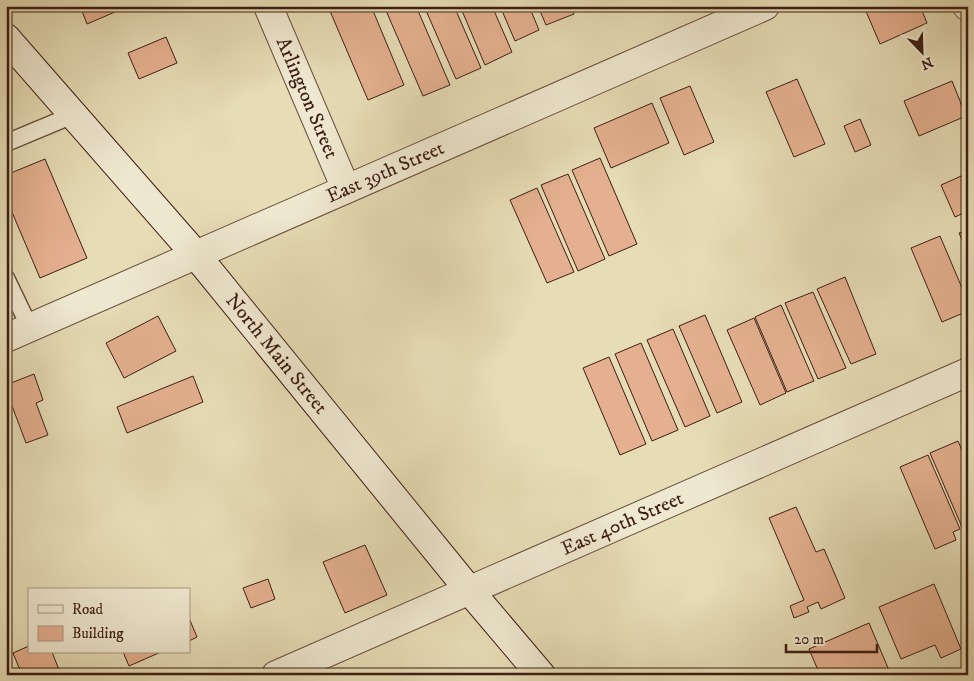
<svg xmlns="http://www.w3.org/2000/svg" width="974" height="681" font-family="'IM FELL DW Pica',serif">
<style>
.building{fill:#e4b08f;stroke:#3d1e13}
.lines{fill:none;stroke-linecap:round;stroke-linejoin:round}
.service-casing{stroke:#674e3c;stroke-width:19}
.minor-casing{stroke:#674e3c;stroke-width:30}
.secondary-casing{stroke:#3d1e13;stroke-width:30}
.service{stroke:#efe8d0;stroke-width:16}
.minor{stroke:#efe8d0;stroke-width:28}
.secondary{stroke:#efe8d0;stroke-width:28}
.labels{text-anchor:middle;dominant-baseline:central;stroke-width:4;stroke-linejoin:round;paint-order:stroke}
.street-label{font-size:20px;fill:#3d1e13;stroke:#efe8d0}
</style>
<rect width="100%" height="100%" fill="#e6dcb6"/>
<filter id="stains"><feTurbulence type="fractalNoise" baseFrequency=".004" numOctaves="4"/><feColorMatrix values="0 0 0 0 .2 0 0 0 0 .09 0 0 0 0 .02 0 0 0 .5 -.17"/></filter>
<radialGradient id="worn" r=".72"><stop offset=".6" stop-color="#630" stop-opacity="0"/><stop offset="1" stop-color="#630" stop-opacity=".3"/></radialGradient>
<g class="building">
<polygon points="80,6 129,6 87,24"/>
<polygon points="341,6 371,6 404,85 368,100 330,11"/>
<polygon points="384,6 416,6 450,85 423,96"/>
<polygon points="424,6 454,6 481,68 456,79"/>
<polygon points="460,6 492,6 512,52 485,65"/>
<polygon points="500,6 529,6 539,30 515,41"/>
<polygon points="538,6 571,6 574,14 546,25"/>
<polygon points="872,6 920,6 927,23 880,44 865,9"/>
<polygon points="166,37 177,63 139,79 128,53"/>
<polygon points="797,79 825,144 794,157 766,92"/>
<polygon points="952,81 966,116 919,136 904,101"/>
<polygon points="690,86 714,142 684,155 660,98"/>
<polygon points="652,103 669,143 611,168 594,128"/>
<polygon points="860,119 871,145 855,152 844,126"/>
<polygon points="600,158 637,244 609,256 572,170"/>
<polygon points="45,159 87,258 40,278 6,198 6,175"/>
<polygon points="968,173 968,211 955,217 941,185"/>
<polygon points="568,174 605,259 578,271 541,185"/>
<polygon points="537,188 574,272 547,283 510,200"/>
<polygon points="968,230 968,253 959,233"/>
<polygon points="940,236 968,302 968,311 942,322 911,248"/>
<polygon points="845,277 876,354 851,364 817,289"/>
<polygon points="813,292 846,368 818,379 785,303"/>
<polygon points="781,305 814,381 787,392 755,317"/>
<polygon points="705,315 742,402 717,413 679,326"/>
<polygon points="158,316 176,351 124,378 106,343"/>
<polygon points="754,318 786,393 760,405 727,330"/>
<polygon points="673,329 710,416 685,427 647,340"/>
<polygon points="641,343 678,430 652,441 615,354"/>
<polygon points="609,357 646,444 620,455 583,368"/>
<polygon points="34,374 43,400 36,403 48,435 26,443 6,390 6,385"/>
<polygon points="193,376 203,402 127,433 117,407"/>
<polygon points="958,441 968,464 968,525 962,527 930,453"/>
<polygon points="928,455 960,529 953,532 956,540 935,549 900,467"/>
<polygon points="796,507 816,552 824,549 845,598 821,609 818,602 807,607 809,612 794,618 790,606 804,600 769,518"/>
<polygon points="365,545 387,595 345,613 323,562"/>
<polygon points="268,579 275,599 251,608 243,588"/>
<polygon points="934,584 961,649 941,658 935,645 901,659 879,607"/>
<polygon points="189,618 197,637 189,641"/>
<polygon points="869,623 891,675 820,675 809,649"/>
<polygon points="29,646 29,652 52,652 61,675 22,675 13,653"/>
<polygon points="123,652 161,652 129,666"/>
</g>
<g class="lines">
<g class="service-casing">
<g id="service">
<polyline points="6,143 73,115"/>
<polyline points="6,278 30,328"/>
</g>
</g>
<g class="minor-casing">
<g id="minor">
<path id="s1" d="M268 6 346 189"/>
<polyline points="967,6 968,7"/>
<path id="s2" d="M6 338 765 6"/>
<path id="s3" d="M276 675 968 372"/>
</g>
</g>
<g class="secondary-casing">
<g id="secondary">
<path id="s4" d="M6 38 196 255 469 590 541 675"/>
</g>
</g>
<use href="#service" class="service"/>
<use href="#minor" class="minor"/>
<use href="#secondary" class="secondary"/>
</g>
<g class="labels">
<g class="street-label">
<text stroke="none"><textPath href="#s1" startOffset="100">Arlington Street</textPath></text>
<text stroke="none"><textPath href="#s2" startOffset="414">East 39th Street</textPath></text>
<text stroke="none"><textPath href="#s4" startOffset="416">North Main Street</textPath></text>
<text stroke="none"><textPath href="#s3" startOffset="378">East 40th Street</textPath></text>
</g>
</g>
<rect width="974" height="681" fill="none" stroke="#e6dcb6" stroke-width="25"/>
<rect x="8" y="8" width="959" height="666" fill="none" stroke="#3d1e13" stroke-width="2.5"/>
<rect x="12" y="12" width="949" height="656" fill="none" stroke="#3d1e13"/>
<rect x="28" y="588" width="162" height="65" fill="#efe8d0" stroke="#a89784"/>
<rect x="38" y="605" width="25" height="8" fill="#efe8d0" stroke="#a89784"/>
<text x="72" y="614" font-size="15" fill="#3d1e13">Road</text>
<rect x="38" y="626" width="25" height="15" fill="#e4b08f" stroke="#a89784"/>
<text x="72" y="638" font-size="15" fill="#3d1e13">Building</text>
<g transform="translate(922 52) rotate(157)" stroke="#efe8d0" stroke-width="4" paint-order="stroke">
<path d="M0-4L9 19L0 12L-9 19Z" fill="#3d1e13"/>
<text y="-8" font-size="14" font-weight="bold" text-anchor="middle" fill="#3d1e13">N</text>
</g>
<path d="M786 644v8h91v-8" fill="none" stroke="#3d1e13" stroke-width="2.5"/>
<text x="794" y="644" font-size="15" fill="#3d1e13" stroke="#efe8d0" stroke-width="4" paint-order="stroke">20 m</text>
<rect width="100%" height="100%" filter="url(#stains)"/>
<rect width="100%" height="100%" fill="url(#worn)"/>
</svg>
